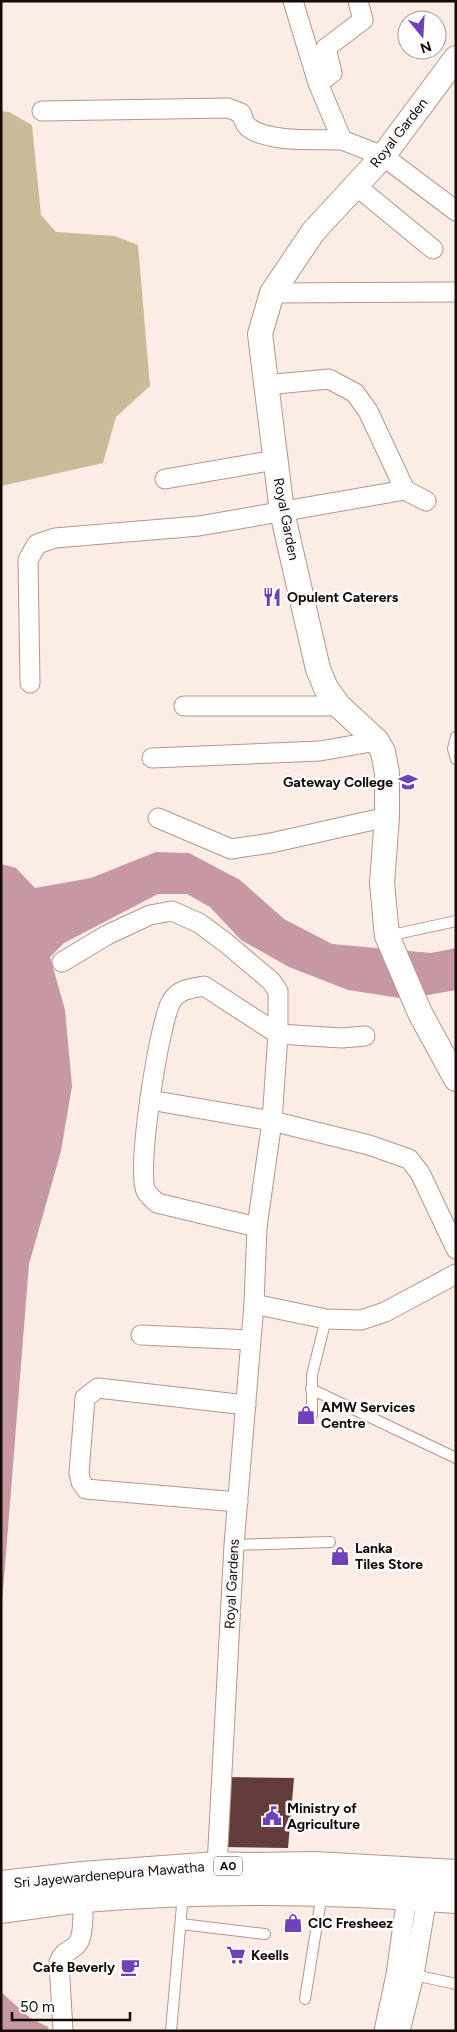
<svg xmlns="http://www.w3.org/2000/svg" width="457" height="2032" font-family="Figtree,sans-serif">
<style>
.green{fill:#cabb98}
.water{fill:#c598a3}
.building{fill:#643d3b}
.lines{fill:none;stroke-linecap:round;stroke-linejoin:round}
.service-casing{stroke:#b79587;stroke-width:12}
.minor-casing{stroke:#b79587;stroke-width:21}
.tertiary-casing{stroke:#b79587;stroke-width:26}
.trunk-casing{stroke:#b79587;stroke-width:30}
.service{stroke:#fff;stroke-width:10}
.minor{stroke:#fff;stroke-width:19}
.tertiary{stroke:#fff;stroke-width:24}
.trunk{stroke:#fff;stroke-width:28}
.labels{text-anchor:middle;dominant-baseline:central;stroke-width:5;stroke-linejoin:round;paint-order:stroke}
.shield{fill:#fdfdfd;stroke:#5b5350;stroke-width:1}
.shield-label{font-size:12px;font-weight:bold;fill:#150a06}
.street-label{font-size:14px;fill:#150a06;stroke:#fdfdfd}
.poi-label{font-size:14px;font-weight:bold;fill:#150a06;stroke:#fdfdfd;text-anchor:start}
</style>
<rect width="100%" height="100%" fill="#fbece6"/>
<polygon class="green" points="1,111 9,112 32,125 41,215 56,232 115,236 138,245 150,386 116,417 103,463 1,486"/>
<g class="water">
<polygon points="156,852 189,853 240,880 284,919 332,944 431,953 456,948 456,990 406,999 348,990 289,967 241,940 210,907 187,894 158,894 64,943 50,957 65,1010 72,1086 61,1151 29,1264 1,1616 1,864 16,868 35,888 91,878"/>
<polygon points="1,1992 30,2018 48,2027 49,2031 1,2031"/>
</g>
<polygon class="building" points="227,1777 294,1778 288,1848 222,1847"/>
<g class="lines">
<g class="service-casing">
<g id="service">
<polyline points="456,737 453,749 456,759"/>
<polyline points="387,936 456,921"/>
<polyline points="311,1389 456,1458"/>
<polyline points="312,1415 312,1375 326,1319"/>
<polyline points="234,1545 330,1542"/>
<polyline points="181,1924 265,1934"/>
<polyline points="414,1975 456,1984"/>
<polyline points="305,1999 322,1893"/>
<polyline points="171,2031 183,1894"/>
</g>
</g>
<g class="minor-casing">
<g id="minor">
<polyline points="293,1 318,83 342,140 383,156 456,211"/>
<polyline points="318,83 332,73 326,48 363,20 358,1"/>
<path d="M42 111 228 108 241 113C243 117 244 124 248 127 268 143 316 139 342 140"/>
<polyline points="355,185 433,249"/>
<polyline points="272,293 456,292"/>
<polyline points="265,385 329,379 355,393 368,411 405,490"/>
<polyline points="165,479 275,460"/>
<polyline points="30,683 28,560 37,544 55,538 199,526 405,490 426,501"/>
<polyline points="184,706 339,706"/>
<polyline points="152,758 320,751 377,741"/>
<polyline points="158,818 231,849 271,843 387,817"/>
<polyline points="62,962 107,935 150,915 172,911 199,923 226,943 271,981 278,991 278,1034 272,1121 257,1227 254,1304 234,1545 217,1866"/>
<polyline points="150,1100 272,1121 369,1145 409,1159 420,1173 456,1249"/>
<path d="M257 1227 157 1203C153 1199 148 1195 146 1191 136 1170 159 1024 171 1002 178 989 192 988 204 986L278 1034 342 1038 365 1036"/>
<polyline points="254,1304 326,1319 361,1320 385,1312 456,1274"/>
<polyline points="141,1335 250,1340"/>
<polyline points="238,1502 86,1489 81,1482 79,1473 85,1398 98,1388 246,1405"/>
<path d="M63 2031 59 1962C64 1949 72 1952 78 1943 84 1935 83 1909 83 1898"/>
<polyline points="384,2031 396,1975 407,1896"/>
<polyline points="400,2031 414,1975 427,1897"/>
</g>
</g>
<g class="tertiary-casing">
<polyline id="tertiary" points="456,58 383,156 313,232 272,293 260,334 282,512 318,669 326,688 339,706 377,741 383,752 387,773 387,817 382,883 387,936 420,1013 456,1079"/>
</g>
<g class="trunk-casing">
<g id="trunk">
<polyline points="1,1885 82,1876 217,1866 247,1867 314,1866 456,1874"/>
<path d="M1 1909C29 1905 56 1901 84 1898 208 1888 332 1889 456 1899"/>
</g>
</g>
<use href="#service" class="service"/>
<use href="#minor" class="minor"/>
<use href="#tertiary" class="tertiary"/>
<use href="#trunk" class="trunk"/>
</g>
<defs>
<g id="restaurant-bare" transform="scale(1.5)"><path d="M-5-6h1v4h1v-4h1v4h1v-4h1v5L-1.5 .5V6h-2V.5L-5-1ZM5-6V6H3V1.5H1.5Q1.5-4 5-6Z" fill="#7041b8" stroke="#fdfdfd" stroke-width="2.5" paint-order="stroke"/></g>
<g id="school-bare" transform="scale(1.5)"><path d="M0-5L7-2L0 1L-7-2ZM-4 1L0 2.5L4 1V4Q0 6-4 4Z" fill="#7041b8" stroke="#fdfdfd" stroke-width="2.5" paint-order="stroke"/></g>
<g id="shop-bare" transform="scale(1.5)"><path d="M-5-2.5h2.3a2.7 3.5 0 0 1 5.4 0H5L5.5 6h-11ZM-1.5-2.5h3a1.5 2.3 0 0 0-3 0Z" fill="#7041b8" stroke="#fdfdfd" stroke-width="2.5" paint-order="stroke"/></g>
<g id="civic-bare" transform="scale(1.5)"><path d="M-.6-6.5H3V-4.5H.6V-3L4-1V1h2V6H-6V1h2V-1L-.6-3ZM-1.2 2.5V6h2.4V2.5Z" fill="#7041b8" stroke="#fdfdfd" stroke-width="2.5" paint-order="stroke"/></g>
<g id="supermarket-bare" transform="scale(1.5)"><path d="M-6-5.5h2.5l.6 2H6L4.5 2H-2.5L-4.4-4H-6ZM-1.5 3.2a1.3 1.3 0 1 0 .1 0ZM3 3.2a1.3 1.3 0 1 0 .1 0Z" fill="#7041b8" stroke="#fdfdfd" stroke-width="2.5" paint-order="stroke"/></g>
<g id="cafe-bare" transform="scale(1.5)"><path d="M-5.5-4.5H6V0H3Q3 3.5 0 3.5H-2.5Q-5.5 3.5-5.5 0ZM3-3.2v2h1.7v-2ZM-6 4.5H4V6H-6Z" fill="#7041b8" stroke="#fdfdfd" stroke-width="2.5" paint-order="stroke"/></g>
</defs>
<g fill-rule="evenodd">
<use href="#restaurant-bare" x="272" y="597"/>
<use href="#school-bare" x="408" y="782"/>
<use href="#shop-bare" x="306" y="1415"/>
<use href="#shop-bare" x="340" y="1556"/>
<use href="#civic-bare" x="272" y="1816"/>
<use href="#shop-bare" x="293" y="1923"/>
<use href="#supermarket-bare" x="236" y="1955"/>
<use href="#cafe-bare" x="130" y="1967"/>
</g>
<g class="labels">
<rect class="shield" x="214" y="1856.5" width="28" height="19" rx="4"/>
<g class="shield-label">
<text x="228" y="1866">A0</text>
</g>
<g class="street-label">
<text transform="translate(399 133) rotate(-52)">Royal Garden</text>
<text transform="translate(286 519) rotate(79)">Royal Garden</text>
<text transform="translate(232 1584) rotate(-87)">Royal Gardens</text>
<text transform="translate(109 1875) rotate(-5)">Sri Jayewardenepura Mawatha</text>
</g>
<g class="poi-label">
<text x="287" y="597">Opulent Caterers</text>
<text x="393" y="782" text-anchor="end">Gateway College</text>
<text x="321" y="1407">AMW Services<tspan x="321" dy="16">Centre</tspan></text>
<text x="355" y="1548">Lanka<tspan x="355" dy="16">Tiles Store</tspan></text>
<text x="287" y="1808">Ministry of<tspan x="287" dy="16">Agriculture</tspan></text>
<text x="308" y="1923">CIC Fresheez</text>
<text x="251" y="1955">Keells</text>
<text x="115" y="1967" text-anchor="end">Cafe Beverly</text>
</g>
</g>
<rect width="457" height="2032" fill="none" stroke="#150a06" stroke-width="5"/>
<g transform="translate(422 35) rotate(162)"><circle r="24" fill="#fdfdfd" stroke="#a09c9a"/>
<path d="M0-4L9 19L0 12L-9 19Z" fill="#7041b8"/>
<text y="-8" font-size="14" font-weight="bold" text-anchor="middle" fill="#150a06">N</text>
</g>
<path d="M12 2012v8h118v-8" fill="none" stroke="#150a06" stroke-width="2.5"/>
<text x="20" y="2012" font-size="15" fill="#150a06" stroke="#fdfdfd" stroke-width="4" paint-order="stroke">50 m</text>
</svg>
